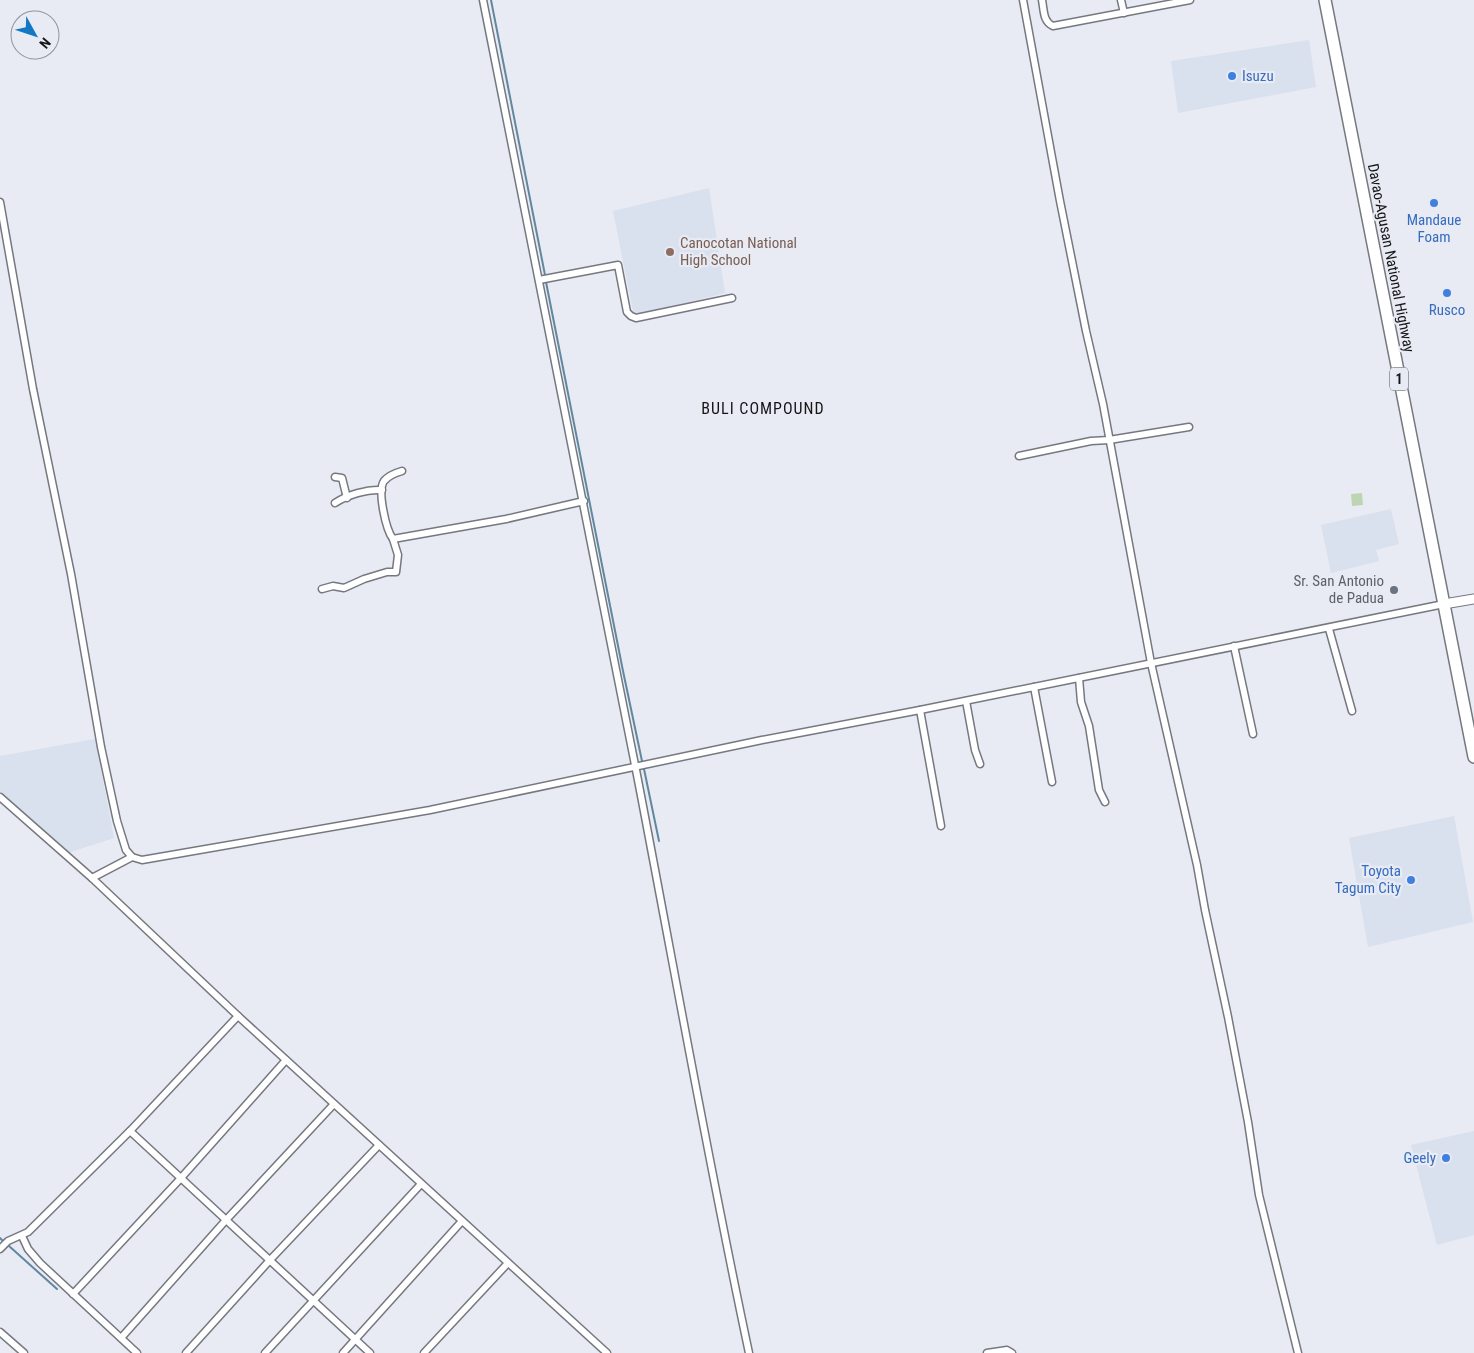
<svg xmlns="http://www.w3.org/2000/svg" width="1474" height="1353" font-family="'Roboto Condensed',sans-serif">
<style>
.built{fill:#d9e0ee}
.green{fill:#bdd5b2}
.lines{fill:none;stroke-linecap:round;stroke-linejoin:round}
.stream{stroke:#6088a0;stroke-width:2}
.street-casing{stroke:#75787f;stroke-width:9}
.secondary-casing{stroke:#75787f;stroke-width:11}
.highway-casing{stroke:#75787f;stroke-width:14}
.street{stroke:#fff;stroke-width:6}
.secondary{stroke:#fff;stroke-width:9}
.highway{stroke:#fff;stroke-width:11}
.shop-dot{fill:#3f7fe0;stroke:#e8ebf3;stroke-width:2}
.education-dot{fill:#8d6e63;stroke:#e8ebf3;stroke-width:2}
.worship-dot{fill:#6b7280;stroke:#e8ebf3;stroke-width:2}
.labels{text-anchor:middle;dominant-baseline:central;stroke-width:4.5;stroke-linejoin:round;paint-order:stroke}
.shield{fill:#e8ebf3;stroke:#545559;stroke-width:1}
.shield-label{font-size:14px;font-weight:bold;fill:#141517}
.shop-label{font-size:15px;fill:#366cbe;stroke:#e8ebf3}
.education-label{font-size:15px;fill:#785e54;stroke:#e8ebf3;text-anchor:start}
.street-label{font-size:15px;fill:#141517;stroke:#e8ebf3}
.worship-label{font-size:15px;fill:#5b616d;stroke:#e8ebf3;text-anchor:end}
.neighbourhood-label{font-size:16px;letter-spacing:1px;fill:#141517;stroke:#e8ebf3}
</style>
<rect width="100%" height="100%" fill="#e8ebf3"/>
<g class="built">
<polygon points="1309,40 1316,87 1178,113 1171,61"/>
<polygon points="709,188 725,293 634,316 613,211"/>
<polygon points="1391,509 1399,544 1376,550 1379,561 1331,573 1321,525"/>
<polygon points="95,739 114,838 68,853 0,791 0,756"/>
<polygon points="1454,816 1473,922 1368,947 1349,838"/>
<polygon points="1474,1131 1474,1235 1437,1245 1411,1145"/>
</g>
<polygon class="green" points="1362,493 1363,505 1352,506 1351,494"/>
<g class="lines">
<g class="stream">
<polyline points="491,0 545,275"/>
<polyline points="546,282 623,671 642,761"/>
<polyline points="644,769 659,841"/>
<polyline points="0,1238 2,1240"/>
<polyline points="9,1246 57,1289"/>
</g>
<g class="street-casing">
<g id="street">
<path d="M483 0C534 258 587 516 637 775 674 967 708 1161 749 1353"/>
<polyline points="1023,0 1060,201 1086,331 1103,404 1151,663 1197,865 1205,910 1228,1017 1248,1122 1259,1195 1298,1353"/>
<path d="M1042 0C1044 10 1043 22 1053 26L1190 0"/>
<polyline points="1121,0 1124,13"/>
<polyline points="0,202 33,389 71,574 101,747 117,821 126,850 132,857 142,860 430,810 762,740 920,710 1444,604"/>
<polyline points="539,280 618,265 627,312 631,316 636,318 732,298"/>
<polyline points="1019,456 1091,441 1109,440 1189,427"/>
<path d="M402 471C395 473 389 475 384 481 377 491 386 530 393 539L506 519 584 501"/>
<polyline points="335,477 342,478 347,498"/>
<path d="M335 503C347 495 367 489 382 490"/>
<polyline points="322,589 333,586 344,588 364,579 387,572 396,572 398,555 393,539"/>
<polyline points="1329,629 1352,711"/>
<polyline points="1234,646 1253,734"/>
<polyline points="1079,678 1081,702 1089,726 1099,790 1105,802"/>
<polyline points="1034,687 1052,782"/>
<polyline points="966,701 975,750 980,764"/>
<polyline points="920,710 941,826"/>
<polyline points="0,797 92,878 238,1016 607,1353"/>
<polyline points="92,878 132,857"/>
<polyline points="130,1131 370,1353"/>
<polyline points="22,1236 28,1249 40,1263 137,1353"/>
<polyline points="0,1249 8,1241 28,1232 130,1131 238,1016"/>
<polyline points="73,1294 181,1178 286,1060"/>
<polyline points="0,1332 24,1353"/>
<polyline points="121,1338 226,1220 334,1104"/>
<polyline points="186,1353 270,1260 379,1145"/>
<polyline points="265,1353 421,1184"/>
<polyline points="343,1353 462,1221"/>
<polyline points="424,1353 508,1263"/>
<polyline points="987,1353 1007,1350 1012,1353"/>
</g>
</g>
<g class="secondary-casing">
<polyline id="secondary" points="1444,604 1474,599"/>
</g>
<g class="highway-casing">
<polyline id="highway" points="1325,0 1474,757"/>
</g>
<use href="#street" class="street"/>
<use href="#secondary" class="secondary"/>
<use href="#highway" class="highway"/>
</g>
<g class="shop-dot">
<circle cx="1232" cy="76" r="5"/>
<circle cx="1434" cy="203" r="5"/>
<circle cx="1447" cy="293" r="5"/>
<circle cx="1411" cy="880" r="5"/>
<circle cx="1446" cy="1158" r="5"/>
</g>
<circle class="education-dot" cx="670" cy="252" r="5"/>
<circle class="worship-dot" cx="1394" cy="590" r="5"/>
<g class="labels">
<rect class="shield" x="1390" y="367.5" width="18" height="23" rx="4"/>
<g class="shield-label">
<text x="1399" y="379">1</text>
</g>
<g class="shop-label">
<text x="1242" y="76" text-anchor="start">Isuzu</text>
<text x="1434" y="220">Mandaue<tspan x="1434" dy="17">Foam</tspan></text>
<text x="1447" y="310">Rusco</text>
<text x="1401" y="871" text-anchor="end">Toyota<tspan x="1401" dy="17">Tagum City</tspan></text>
<text x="1436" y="1158" text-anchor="end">Geely</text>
</g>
<g class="education-label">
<text x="680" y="243">Canocotan National<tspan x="680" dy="17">High School</tspan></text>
</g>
<g class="street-label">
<text transform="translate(1391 258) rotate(79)">Davao-Agusan National Highway</text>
</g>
<g class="worship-label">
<text x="1384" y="581">Sr. San Antonio<tspan x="1384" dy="17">de Padua</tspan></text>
</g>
<g class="neighbourhood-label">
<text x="763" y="408">BULI COMPOUND</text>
</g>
</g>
<g transform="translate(35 35) rotate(130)"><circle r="24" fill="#e8ebf3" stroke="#93959b"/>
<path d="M0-4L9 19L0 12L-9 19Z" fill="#1278c3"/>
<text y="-8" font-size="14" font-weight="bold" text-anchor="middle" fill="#141517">N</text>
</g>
</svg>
